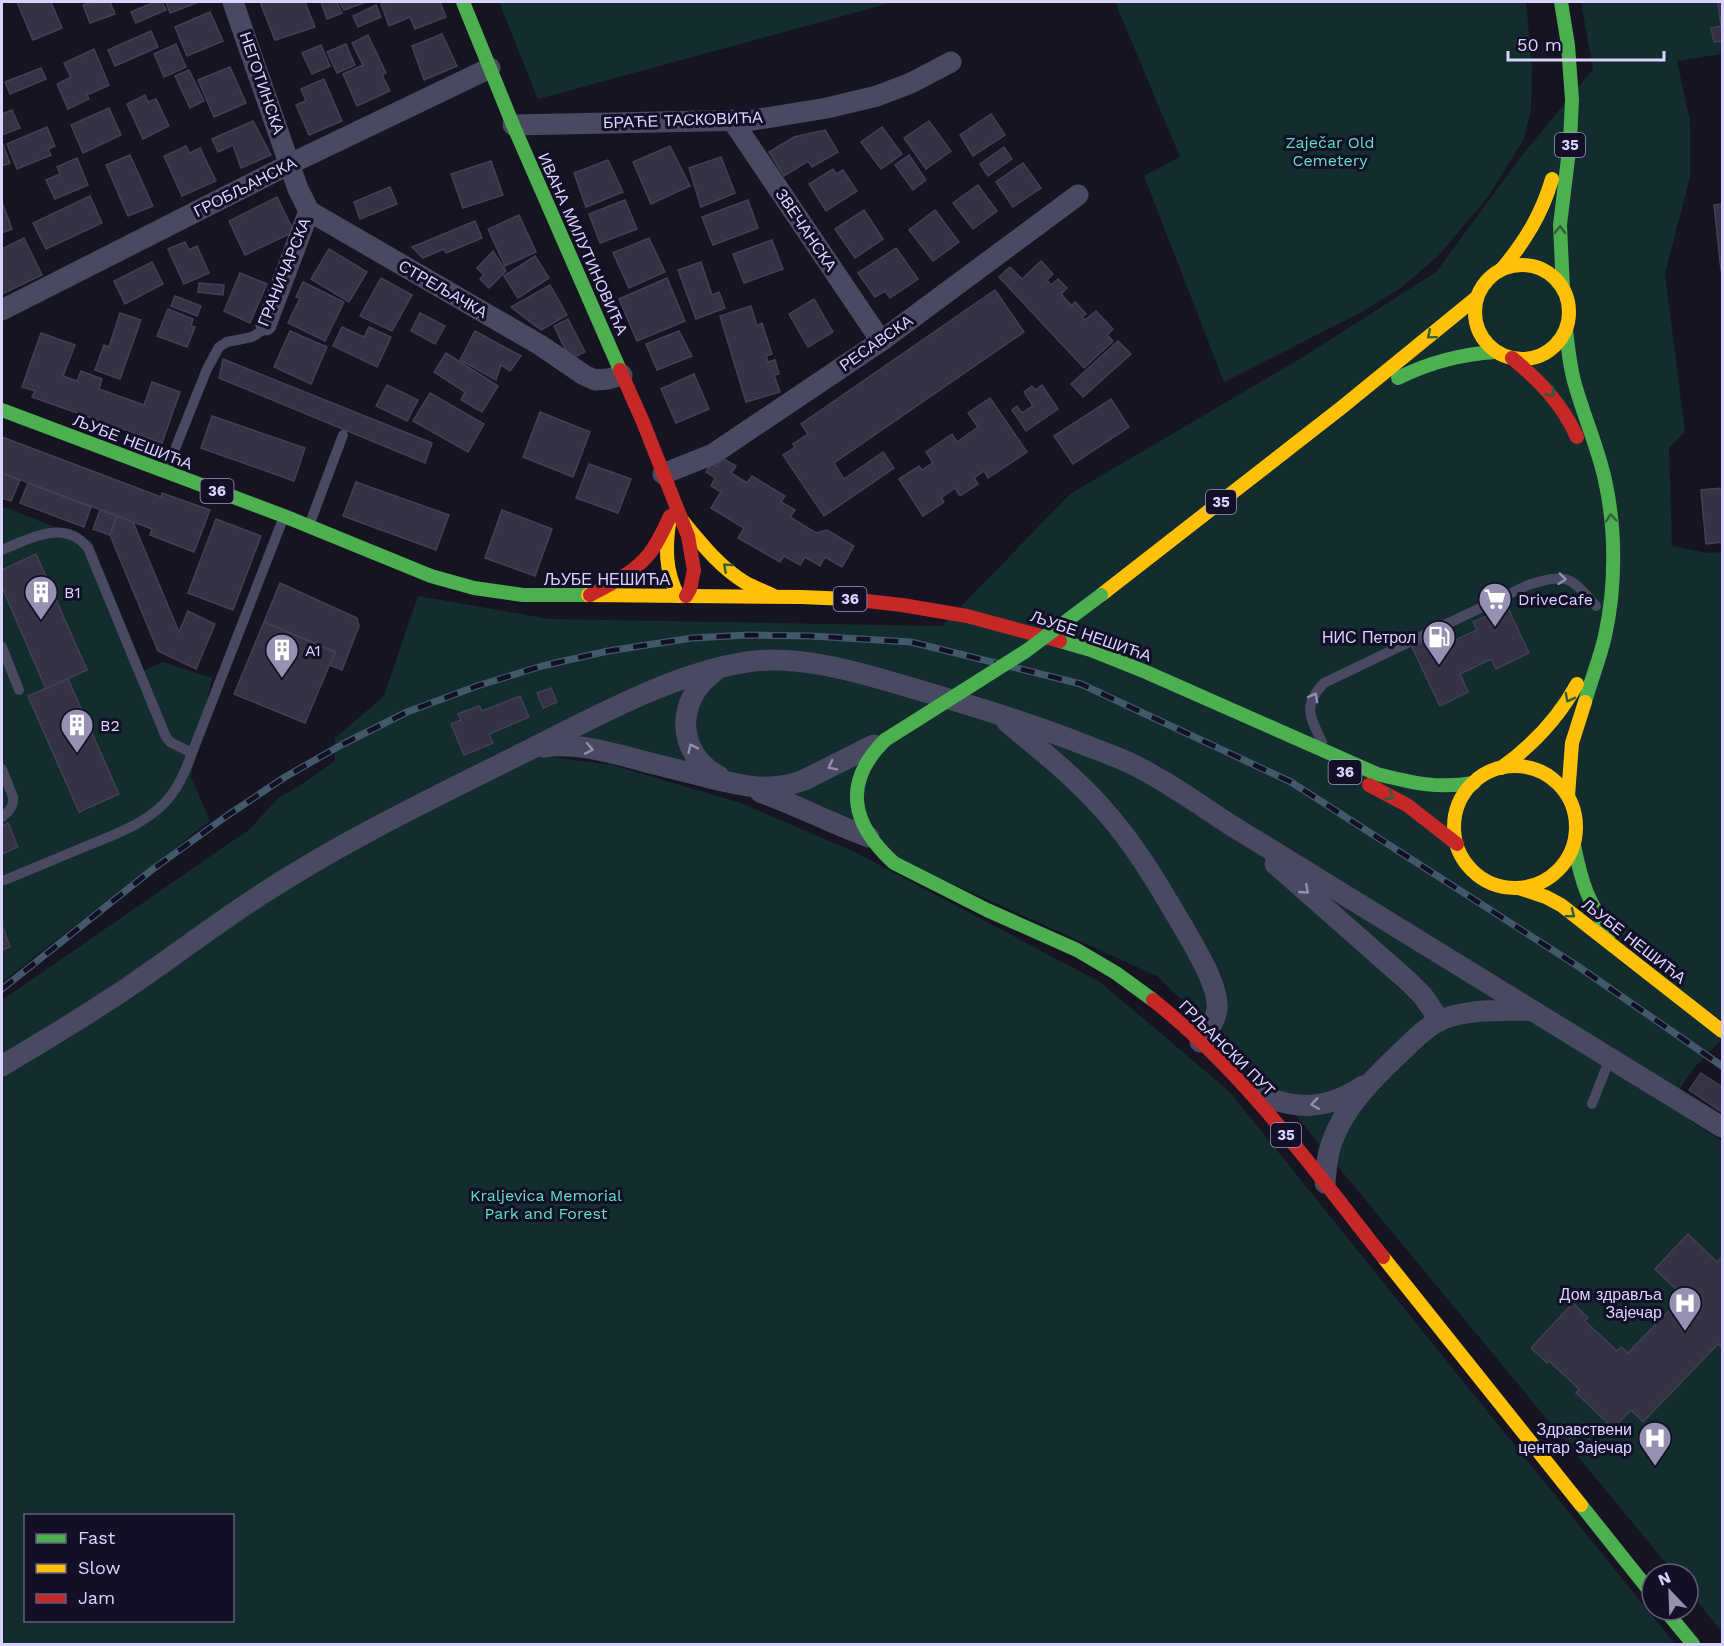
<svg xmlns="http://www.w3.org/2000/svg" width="1724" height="1646" font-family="'Work Sans',sans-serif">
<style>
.green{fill:#132c2d;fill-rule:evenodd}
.building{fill:#343243;stroke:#433f54;stroke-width:1.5}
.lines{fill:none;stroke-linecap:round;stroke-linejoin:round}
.lane{stroke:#4a4962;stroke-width:10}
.street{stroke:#4a4962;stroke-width:21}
.fast{stroke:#4caf50;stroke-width:14}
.slow{stroke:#ffc107;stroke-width:14}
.jam{stroke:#c62828;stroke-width:14}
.rail-casing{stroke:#43596b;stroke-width:7}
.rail{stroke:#130f26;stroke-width:4.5;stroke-dasharray:14;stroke-linecap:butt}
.fast-bridge{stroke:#4caf50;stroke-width:14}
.oneway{stroke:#305f3b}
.oneway2{stroke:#928eb0}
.labels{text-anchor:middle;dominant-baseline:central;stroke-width:6;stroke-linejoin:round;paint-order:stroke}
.shield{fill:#130f26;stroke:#9e99be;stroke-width:1.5}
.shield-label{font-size:15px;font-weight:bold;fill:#d9d4ff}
.street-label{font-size:16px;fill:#d9d4ff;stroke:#130f26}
.park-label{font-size:16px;fill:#5fe0c0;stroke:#130f26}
.poi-label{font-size:16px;fill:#d9d4ff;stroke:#130f26;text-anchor:start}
</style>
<rect width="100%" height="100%" fill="#161421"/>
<g class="green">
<polygon points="499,2 894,2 538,99"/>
<polygon points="1115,2 1526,2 1532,68 1531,110 1524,139 1488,197 1438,256 1402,287 1362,312 1224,382 1144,176 1180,157"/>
<path d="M1581 2H1722V54L1677 61 1690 121V177L1665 274 1685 432 1669 448 1672 546 1707 553 1722 552V1039L1693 1069 1668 1106 1722 1141V1632L1688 1590V1574H1675L1273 1088 1157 976 672 758 544 756H542L612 765 738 802 855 852 1100 982 1229 1091 1675 1644H2V1000L250 829 278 798 296 788 335 761V738L384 696 418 596 550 619 942 626 1070 494 1303 357 1436 272 1520 158 1593 69ZM26 1516H232V1620H26Z"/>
<polygon points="2,506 92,542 144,670 163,662 212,678 191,777 210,821 2,982"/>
</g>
<g class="building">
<polygon points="17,2 51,2 62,28 33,40"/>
<polygon points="93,2 110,2 115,14 90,23 83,5"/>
<polygon points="155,2 162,2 166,10 136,23 131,12"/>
<polygon points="166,2 199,2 170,13"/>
<polygon points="260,2 305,2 315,27 275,40"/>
<polygon points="321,2 337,2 342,13 327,19"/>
<polygon points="340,2 366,2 344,10"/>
<polygon points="387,2 440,2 446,17 415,29 410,17 389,26 381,4"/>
<polygon points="1722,2 1722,41 1714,42 1711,28 1721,26 1718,3"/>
<polygon points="376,5 381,17 358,27 353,16"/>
<polygon points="210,12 223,41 187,56 175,27"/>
<polygon points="151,31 158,47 115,66 108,50"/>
<polygon points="442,34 457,66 424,80 412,46"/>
<polygon points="368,35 386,73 382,75 390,91 357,106 343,74 363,65 352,43"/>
<polygon points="176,44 186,67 164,77 154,54"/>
<polygon points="346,44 355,65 337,73 327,52"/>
<polygon points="321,45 330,66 312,74 302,53"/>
<polygon points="94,49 109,85 87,95 89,99 68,109 57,84 71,77 64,63"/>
<polygon points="230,67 246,103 214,117 198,80"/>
<polygon points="41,68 46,79 10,94 5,82"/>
<polygon points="189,70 204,101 190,108 175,76"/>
<polygon points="324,79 342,121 309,135 296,105 306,101 301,89"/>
<polygon points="145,95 148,102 156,99 169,126 143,139 127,104"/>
<polygon points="109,108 121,135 83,153 71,125"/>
<polygon points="12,110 20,128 2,135 2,114"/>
<polygon points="991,114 1005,135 973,156 960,135"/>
<polygon points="253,121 271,155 241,168 233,145 218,152 212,139"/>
<polygon points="929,121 951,151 926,169 904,138"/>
<polygon points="47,127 55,146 48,149 51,155 17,169 7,144"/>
<polygon points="882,127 902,154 881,169 861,142"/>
<polygon points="825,130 838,152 812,167 808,161 784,176 769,152 794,137"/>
<polygon points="2,142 10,163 2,166"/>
<polygon points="186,146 190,153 200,148 216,181 182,196 164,156"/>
<polygon points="670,146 690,186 651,204 633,162"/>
<polygon points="1004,147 1012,159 988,176 980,164"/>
<polygon points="130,155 153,206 128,216 106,165"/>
<polygon points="909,155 926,180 913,190 895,165"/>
<polygon points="721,157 735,193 701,207 689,168"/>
<polygon points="77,158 88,185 55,199 46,180 60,174 57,167"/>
<polygon points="608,160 623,192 586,207 574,173"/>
<polygon points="491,161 503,195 463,208 451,174"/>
<polygon points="1023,163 1041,188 1013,207 996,182"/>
<polygon points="833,169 836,174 843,170 857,191 826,211 809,184"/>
<polygon points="978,185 997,211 973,229 953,203"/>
<polygon points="390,187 397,204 360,219 354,202"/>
<polygon points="90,196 102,223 46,249 33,223"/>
<polygon points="277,197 294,232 245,255 229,221"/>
<polygon points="625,200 637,229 600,243 589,214"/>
<polygon points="748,200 758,228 713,245 702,217"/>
<polygon points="2,202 12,229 2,233"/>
<polygon points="1722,204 1722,269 1721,270 1714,205"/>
<polygon points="864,210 883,239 855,258 835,229"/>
<polygon points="935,210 959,242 933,261 909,230"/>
<polygon points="519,215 536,252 505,266 488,229"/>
<polygon points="475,221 482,238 446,253 444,249 423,258 412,247"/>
<polygon points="24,238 42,275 2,294 2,249"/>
<polygon points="649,238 665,272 629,288 613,253"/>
<polygon points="772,240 783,269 744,283 733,254"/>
<polygon points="185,242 189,250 197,246 209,273 184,284 168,249"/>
<polygon points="896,248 918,279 890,298 885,291 875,297 858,273"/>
<polygon points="329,249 367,272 349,302 311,279"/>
<polygon points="493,251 506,271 489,288 480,279 484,275 477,268"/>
<polygon points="535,256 549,278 518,298 504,276"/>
<polygon points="1041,261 1053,274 1047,280 1051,285 1058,279 1067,288 1061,294 1072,306 1075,302 1086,314 1082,317 1085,320 1096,311 1113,329 1107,335 1113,341 1084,368 999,277 1010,267 1022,279"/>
<polygon points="152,262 163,284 125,304 114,281"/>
<polygon points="701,262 712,295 719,292 725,308 696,319 678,270"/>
<polygon points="240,273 267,284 250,323 224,311"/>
<polygon points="381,278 412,295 392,331 360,316"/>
<polygon points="667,278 685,321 637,341 619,299"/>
<polygon points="303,282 344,302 325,341 288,323 300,298 296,297"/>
<polygon points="199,283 224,285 223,295 198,292"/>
<polygon points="550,285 567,315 541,330 511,307"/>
<polygon points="995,290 1024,332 834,463 844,479 883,452 894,468 824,516 783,455 795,447 793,444 808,434 801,424"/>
<polygon points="175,296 201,306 197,316 171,306"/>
<polygon points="814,299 833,332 808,347 789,314"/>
<polygon points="751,306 757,326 762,323 772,354 766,356 768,362 775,360 779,374 774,375 780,392 746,402 720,316"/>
<polygon points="168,309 193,319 191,326 195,327 187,347 157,336"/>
<polygon points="120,313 141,320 120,379 95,370 104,345 109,347"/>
<polygon points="420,313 445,326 435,344 411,331"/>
<polygon points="568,319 585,352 570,359 554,326"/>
<polygon points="342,327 364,337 369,327 391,337 377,367 333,346"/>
<polygon points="290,331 327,347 311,384 274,367"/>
<polygon points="475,331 521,356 510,371 501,365 496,380 460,360"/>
<polygon points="679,331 692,356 657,370 646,344"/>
<polygon points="41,333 75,345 63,376 77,381 81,371 102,379 99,389 144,405 152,382 180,392 162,443 32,397 35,391 22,387"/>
<polygon points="1118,341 1131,354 1083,397 1071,384"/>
<polygon points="446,353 498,386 482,412 461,400 465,392 434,372"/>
<polygon points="223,359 432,443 425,463 219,378"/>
<polygon points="694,374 709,409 676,423 661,389"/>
<polygon points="387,385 418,400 407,421 376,406"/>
<polygon points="1042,385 1058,409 1026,431 1012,410 1017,406 1022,413 1033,406 1024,392 1032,386 1035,390"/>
<polygon points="430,393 484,424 468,452 413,421"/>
<polygon points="990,398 1027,452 988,478 984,471 974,478 978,484 960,496 955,488 941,498 944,502 923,516 899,479 919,466 922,470 933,463 926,452 952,434 957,442 978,427 968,413"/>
<polygon points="1111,399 1129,427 1073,464 1054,436"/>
<polygon points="540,412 590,432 573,477 523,457"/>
<polygon points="212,416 305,448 294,481 201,448"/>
<polygon points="2,437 161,497 162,493 210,510 194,552 150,535 152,529 2,473"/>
<polygon points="722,458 736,466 731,473 747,483 752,476 785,496 781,502 795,510 790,517 816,533 827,530 854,546 842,567 825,557 820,566 805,557 800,565 784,556 780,562 738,538 744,528 711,508 721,492 711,486 715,478 706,472 711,463 717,466"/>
<polygon points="589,464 631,479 618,513 576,498"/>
<polygon points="2,473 20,480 11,501 2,498"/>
<polygon points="356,482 449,515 436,550 343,516"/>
<polygon points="28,483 91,507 84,527 20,503"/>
<polygon points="1722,488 1722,542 1706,544 1701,490"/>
<polygon points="100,510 117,516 110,535 93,529"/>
<polygon points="502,510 552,529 535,576 485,558"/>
<polygon points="117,516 133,522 179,632 188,611 215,624 196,669 158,651 110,535"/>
<polygon points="216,519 261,536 233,610 188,593"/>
<polygon points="36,554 87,670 46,689 2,587 2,570"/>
<polygon points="280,583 357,618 359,626 342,670 330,665 335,652 264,622"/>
<polygon points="1507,606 1529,653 1496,669 1491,659 1460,674 1468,692 1440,706 1412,647 1440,634 1445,645 1477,630 1473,622"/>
<polygon points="264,622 335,652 305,723 234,694"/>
<polygon points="68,679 119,794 79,812 28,696"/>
<polygon points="551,688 557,702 543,708 537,693"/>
<polygon points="520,696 529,717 489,734 493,743 464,755 451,724 461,720 458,714 479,706 482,711"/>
<polygon points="8,823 18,847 2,854 2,826"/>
<polygon points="2,925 10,947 2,950"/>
<polygon points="1701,1073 1722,1087 1722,1112 1689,1090"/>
<polygon points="1688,1234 1717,1262 1722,1257 1722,1348 1718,1344 1643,1422 1631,1410 1613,1428 1576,1393 1579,1389 1549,1361 1547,1363 1531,1348 1573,1303 1588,1318 1585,1321 1617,1351 1621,1347 1628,1353 1683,1296 1655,1269"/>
</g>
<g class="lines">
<g class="lane">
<polyline points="167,469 207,369 219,347 227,342 252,337 260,332 266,325"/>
<polyline points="310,523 343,435"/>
<path d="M2 550C28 539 65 518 88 548L166 737 170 742 192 753 283 519"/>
<polyline points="2,647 19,690"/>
<path d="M1322 742C1310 717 1302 706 1324 683L1528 585C1567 573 1570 576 1596 606"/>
<path d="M2 769 13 797C14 805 9 812 2 817"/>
<path d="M5 880C29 870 53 860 77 850 109 836 151 824 172 794 181 782 187 767 192 753"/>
<polyline points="1592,1104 1610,1058"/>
</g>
<g class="street">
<polyline points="233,2 298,189 309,211 540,345 584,375 595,380 608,379 622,375"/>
<polyline points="732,120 881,341"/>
<polyline points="513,125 753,120 827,108 877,96 911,83 951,62"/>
<polyline points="2,310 290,164 490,68"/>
<polyline points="266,325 309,211"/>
<polyline points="663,474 713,454 881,341 1078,195"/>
<path d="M714 672C675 700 676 754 719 776"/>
<path d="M1007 722C1039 749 1074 776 1102 808 1137 846 1163 893 1189 937 1199 955 1219 988 1217 1009 1216 1021 1206 1032 1200 1042"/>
<path d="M544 747C577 742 611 753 643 761 665 767 688 772 710 778 744 786 770 793 804 780L874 745"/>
<path d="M760 792C797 805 832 824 869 837"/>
<polyline points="1275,864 1408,981 1423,996 1440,1021"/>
<path d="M2 1066C35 1046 69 1026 101 1005 155 971 206 930 259 896 346 839 439 795 531 749 597 716 674 673 747 662 801 653 871 676 922 691 977 707 1032 724 1085 745 1100 751 1115 756 1130 763 1165 780 1197 803 1229 824L1722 1127"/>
<path d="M1257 1093C1296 1111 1327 1110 1363 1086"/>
<path d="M1325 1183C1326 1169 1327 1155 1332 1142 1344 1107 1372 1080 1398 1055 1411 1043 1425 1027 1441 1020 1470 1008 1503 1011 1532 1010"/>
</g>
<g class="fast">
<polyline points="463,2 513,125 620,370"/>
<polyline points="1561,2 1568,45 1572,100 1570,142 1560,225 1563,289"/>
<path d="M1566 329C1568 349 1570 369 1576 388 1585 419 1598 448 1605 480 1616 530 1616 586 1605 636 1600 658 1591 680 1585 702"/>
<path d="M1398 378C1430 362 1461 354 1496 352"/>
<polyline points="2,410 284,516 431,576 474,588 523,595 588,595"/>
<path d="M1060 641 1091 650 1146 672 1377 774C1413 783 1437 789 1474 783"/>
<path d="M885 740C842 783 851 824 894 863L987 910 1077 950 1116 973 1153 1000"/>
<path d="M1574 845C1581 880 1588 905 1611 932"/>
<polyline points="1581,1505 1652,1594"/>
<polyline points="1665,1610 1693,1644"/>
</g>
<g class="slow">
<circle cx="1522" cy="312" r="47"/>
<path d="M1502 269C1525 241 1542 214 1552 179"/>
<path d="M670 518C665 546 665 571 678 596"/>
<path d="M681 519C700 542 720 568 746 583 754 587 763 591 772 595"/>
<polyline points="588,595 801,597 849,599"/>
<polyline points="1101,595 1341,408 1476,298"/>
<circle cx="1515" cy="827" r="61"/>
<path d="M1501 768C1533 745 1558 719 1577 684"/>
<polyline points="1568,796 1572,743 1585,702"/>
<polyline points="1519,888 1546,897 1561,905 1722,1031"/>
<polyline points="1383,1257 1581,1505"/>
</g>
<g class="jam">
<path d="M1512 358C1540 381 1562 404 1577 437"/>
<polyline points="620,370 643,422 688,536 694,570 690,589 686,596"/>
<path d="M590 595C611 584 634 573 649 554 658 543 664 529 670 516"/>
<polyline points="849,599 902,605 967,616 1060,641"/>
<polyline points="1369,785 1407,805 1457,844"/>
<path d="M1153 1000C1244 1072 1312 1167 1383 1257"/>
</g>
<g class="rail-casing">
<polyline id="rail" points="2,989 153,869 228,815 285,777 343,744 407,712 477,686 542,666 608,651 692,638 748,635 811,636 911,642 1081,684 1291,782 1579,967 1722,1066"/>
</g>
<use href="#rail" class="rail"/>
<polyline class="fast-bridge" points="885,740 1026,651 1101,595"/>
</g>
<defs><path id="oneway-chevron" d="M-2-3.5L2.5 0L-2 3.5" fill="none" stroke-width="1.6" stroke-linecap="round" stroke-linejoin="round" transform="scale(1.5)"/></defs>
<g class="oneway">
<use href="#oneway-chevron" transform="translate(1560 230) rotate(-89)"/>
<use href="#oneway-chevron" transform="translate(1431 335) rotate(140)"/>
<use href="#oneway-chevron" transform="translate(1551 393) rotate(48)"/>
<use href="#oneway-chevron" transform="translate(1611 518) rotate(-95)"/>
<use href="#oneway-chevron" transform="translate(727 567) rotate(-138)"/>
<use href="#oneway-chevron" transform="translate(1569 698) rotate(118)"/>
<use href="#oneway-chevron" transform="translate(1390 796) rotate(28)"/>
<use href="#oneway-chevron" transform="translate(1571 914) rotate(38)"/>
</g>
<g class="oneway2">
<use href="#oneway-chevron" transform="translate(1562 579) rotate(7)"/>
<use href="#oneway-chevron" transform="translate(1314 697) rotate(-61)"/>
<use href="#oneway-chevron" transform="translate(692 748) rotate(-116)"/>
<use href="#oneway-chevron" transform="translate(589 749) rotate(11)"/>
<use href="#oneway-chevron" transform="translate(832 766) rotate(153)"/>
<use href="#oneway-chevron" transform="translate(1305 890) rotate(41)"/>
<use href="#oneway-chevron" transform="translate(1315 1104) rotate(172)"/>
</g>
<defs>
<g id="building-pin" transform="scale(1.725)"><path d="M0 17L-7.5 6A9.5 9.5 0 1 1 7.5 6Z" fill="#9591b1" stroke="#130f26"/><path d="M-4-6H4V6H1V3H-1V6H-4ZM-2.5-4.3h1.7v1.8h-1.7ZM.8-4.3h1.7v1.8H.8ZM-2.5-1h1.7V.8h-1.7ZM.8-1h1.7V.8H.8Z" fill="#fff"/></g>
<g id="supermarket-pin" transform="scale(1.725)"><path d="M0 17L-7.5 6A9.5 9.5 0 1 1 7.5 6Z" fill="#9591b1" stroke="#130f26"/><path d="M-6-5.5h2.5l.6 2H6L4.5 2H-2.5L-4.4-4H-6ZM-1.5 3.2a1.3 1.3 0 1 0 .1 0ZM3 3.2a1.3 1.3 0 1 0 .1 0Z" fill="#fff"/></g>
<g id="fuel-pin" transform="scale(1.725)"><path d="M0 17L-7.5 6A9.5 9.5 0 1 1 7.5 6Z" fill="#9591b1" stroke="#130f26"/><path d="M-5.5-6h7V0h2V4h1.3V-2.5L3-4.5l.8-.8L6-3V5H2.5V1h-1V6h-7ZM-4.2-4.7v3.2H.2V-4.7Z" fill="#fff"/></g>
<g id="hospital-pin" transform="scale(1.725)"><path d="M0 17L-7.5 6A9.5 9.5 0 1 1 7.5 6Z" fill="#9591b1" stroke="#130f26"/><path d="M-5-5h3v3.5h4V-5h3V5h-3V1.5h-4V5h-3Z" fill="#fff"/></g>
</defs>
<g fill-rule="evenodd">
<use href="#building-pin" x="41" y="592"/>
<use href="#supermarket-pin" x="1495" y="599"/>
<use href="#fuel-pin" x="1439" y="637"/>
<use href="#building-pin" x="282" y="650"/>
<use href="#building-pin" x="77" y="725"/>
<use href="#hospital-pin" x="1685" y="1303"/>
<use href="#hospital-pin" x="1655" y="1438"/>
</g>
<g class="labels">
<g class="shield">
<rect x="1555" y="133" width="30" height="24" rx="4.5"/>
<rect x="200.5" y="479" width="33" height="24" rx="4.5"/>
<rect x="1206" y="490" width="30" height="24" rx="4.5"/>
<rect x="833.5" y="587" width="33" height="24" rx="4.5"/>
<rect x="1328.5" y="760" width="33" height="24" rx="4.5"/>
<rect x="1271" y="1123" width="30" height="24" rx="4.5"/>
</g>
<g class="shield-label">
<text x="1570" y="145">35</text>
<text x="217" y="491">36</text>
<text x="1221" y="502">35</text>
<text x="850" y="599">36</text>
<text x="1345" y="772">36</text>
<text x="1286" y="1135">35</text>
</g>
<g class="street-label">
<text transform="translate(262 83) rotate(71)">НЕГОТИНСКА</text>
<text transform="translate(683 120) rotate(-2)">БРАЋЕ ТАСКОВИЋА</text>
<text transform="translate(245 187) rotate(-27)">ГРОБЉАНСКА</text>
<text transform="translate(806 230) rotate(56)">ЗВЕЧАНСКА</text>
<text transform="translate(583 244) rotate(66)">ИВАНА МИЛУТИНОВИЋА</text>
<text transform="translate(284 272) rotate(-68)">ГРАНИЧАРСКА</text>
<text transform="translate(443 289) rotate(30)">СТРЕЉАЧКА</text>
<text transform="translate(876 343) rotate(-35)">РЕСАВСКА</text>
<text transform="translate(133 442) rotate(21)">ЉУБЕ НЕШИЋА</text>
<text x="607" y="579">ЉУБЕ НЕШИЋА</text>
<text transform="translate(1091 636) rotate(19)">ЉУБЕ НЕШИЋА</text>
<text transform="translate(1634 941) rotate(38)">ЉУБЕ НЕШИЋА</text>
<text transform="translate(1227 1048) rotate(45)">ГРЉАНСКИ ПУТ</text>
</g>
<g class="park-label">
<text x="1330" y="142">Zaječar Old<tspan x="1330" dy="18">Cemetery</tspan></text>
<text x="546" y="1195">Kraljevica Memorial<tspan x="546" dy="18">Park and Forest</tspan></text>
</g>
<g class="poi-label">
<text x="64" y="592">B1</text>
<text x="1518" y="599">DriveCafe</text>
<text x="1416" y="637" text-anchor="end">НИС Петрол</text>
<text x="305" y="650">A1</text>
<text x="100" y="725">B2</text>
<text x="1662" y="1294" text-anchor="end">Дом здравља<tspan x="1662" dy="18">Зајечар</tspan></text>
<text x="1632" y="1429" text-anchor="end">Здравствени<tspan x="1632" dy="18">центар Зајечар</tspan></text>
</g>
</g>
<rect width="1724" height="1646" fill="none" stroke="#d9d4ff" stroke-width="6"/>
<rect x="24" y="1514" width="210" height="108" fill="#130f26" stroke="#625e7d" stroke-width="1.5"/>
<rect x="36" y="1534" width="30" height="9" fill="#4caf50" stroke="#625e7d" stroke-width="1.5"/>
<text x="78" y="1544" font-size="18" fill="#d9d4ff">Fast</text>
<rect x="36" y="1564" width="30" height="9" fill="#ffc107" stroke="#625e7d" stroke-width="1.5"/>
<text x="78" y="1574" font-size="18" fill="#d9d4ff">Slow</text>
<rect x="36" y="1594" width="30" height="9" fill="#c62828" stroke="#625e7d" stroke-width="1.5"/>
<text x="78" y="1604" font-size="18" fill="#d9d4ff">Jam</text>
<g transform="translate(1670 1592) rotate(337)"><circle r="28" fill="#130f26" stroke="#625e7d" stroke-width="1.5"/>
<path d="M0-4.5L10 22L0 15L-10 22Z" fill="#9591b1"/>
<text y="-9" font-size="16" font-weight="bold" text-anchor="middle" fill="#d9d4ff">N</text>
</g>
<path d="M1508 51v9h156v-9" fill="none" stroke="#d9d4ff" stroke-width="3"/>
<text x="1517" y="51" font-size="18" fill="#d9d4ff" stroke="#130f26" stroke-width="4.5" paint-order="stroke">50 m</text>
</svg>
